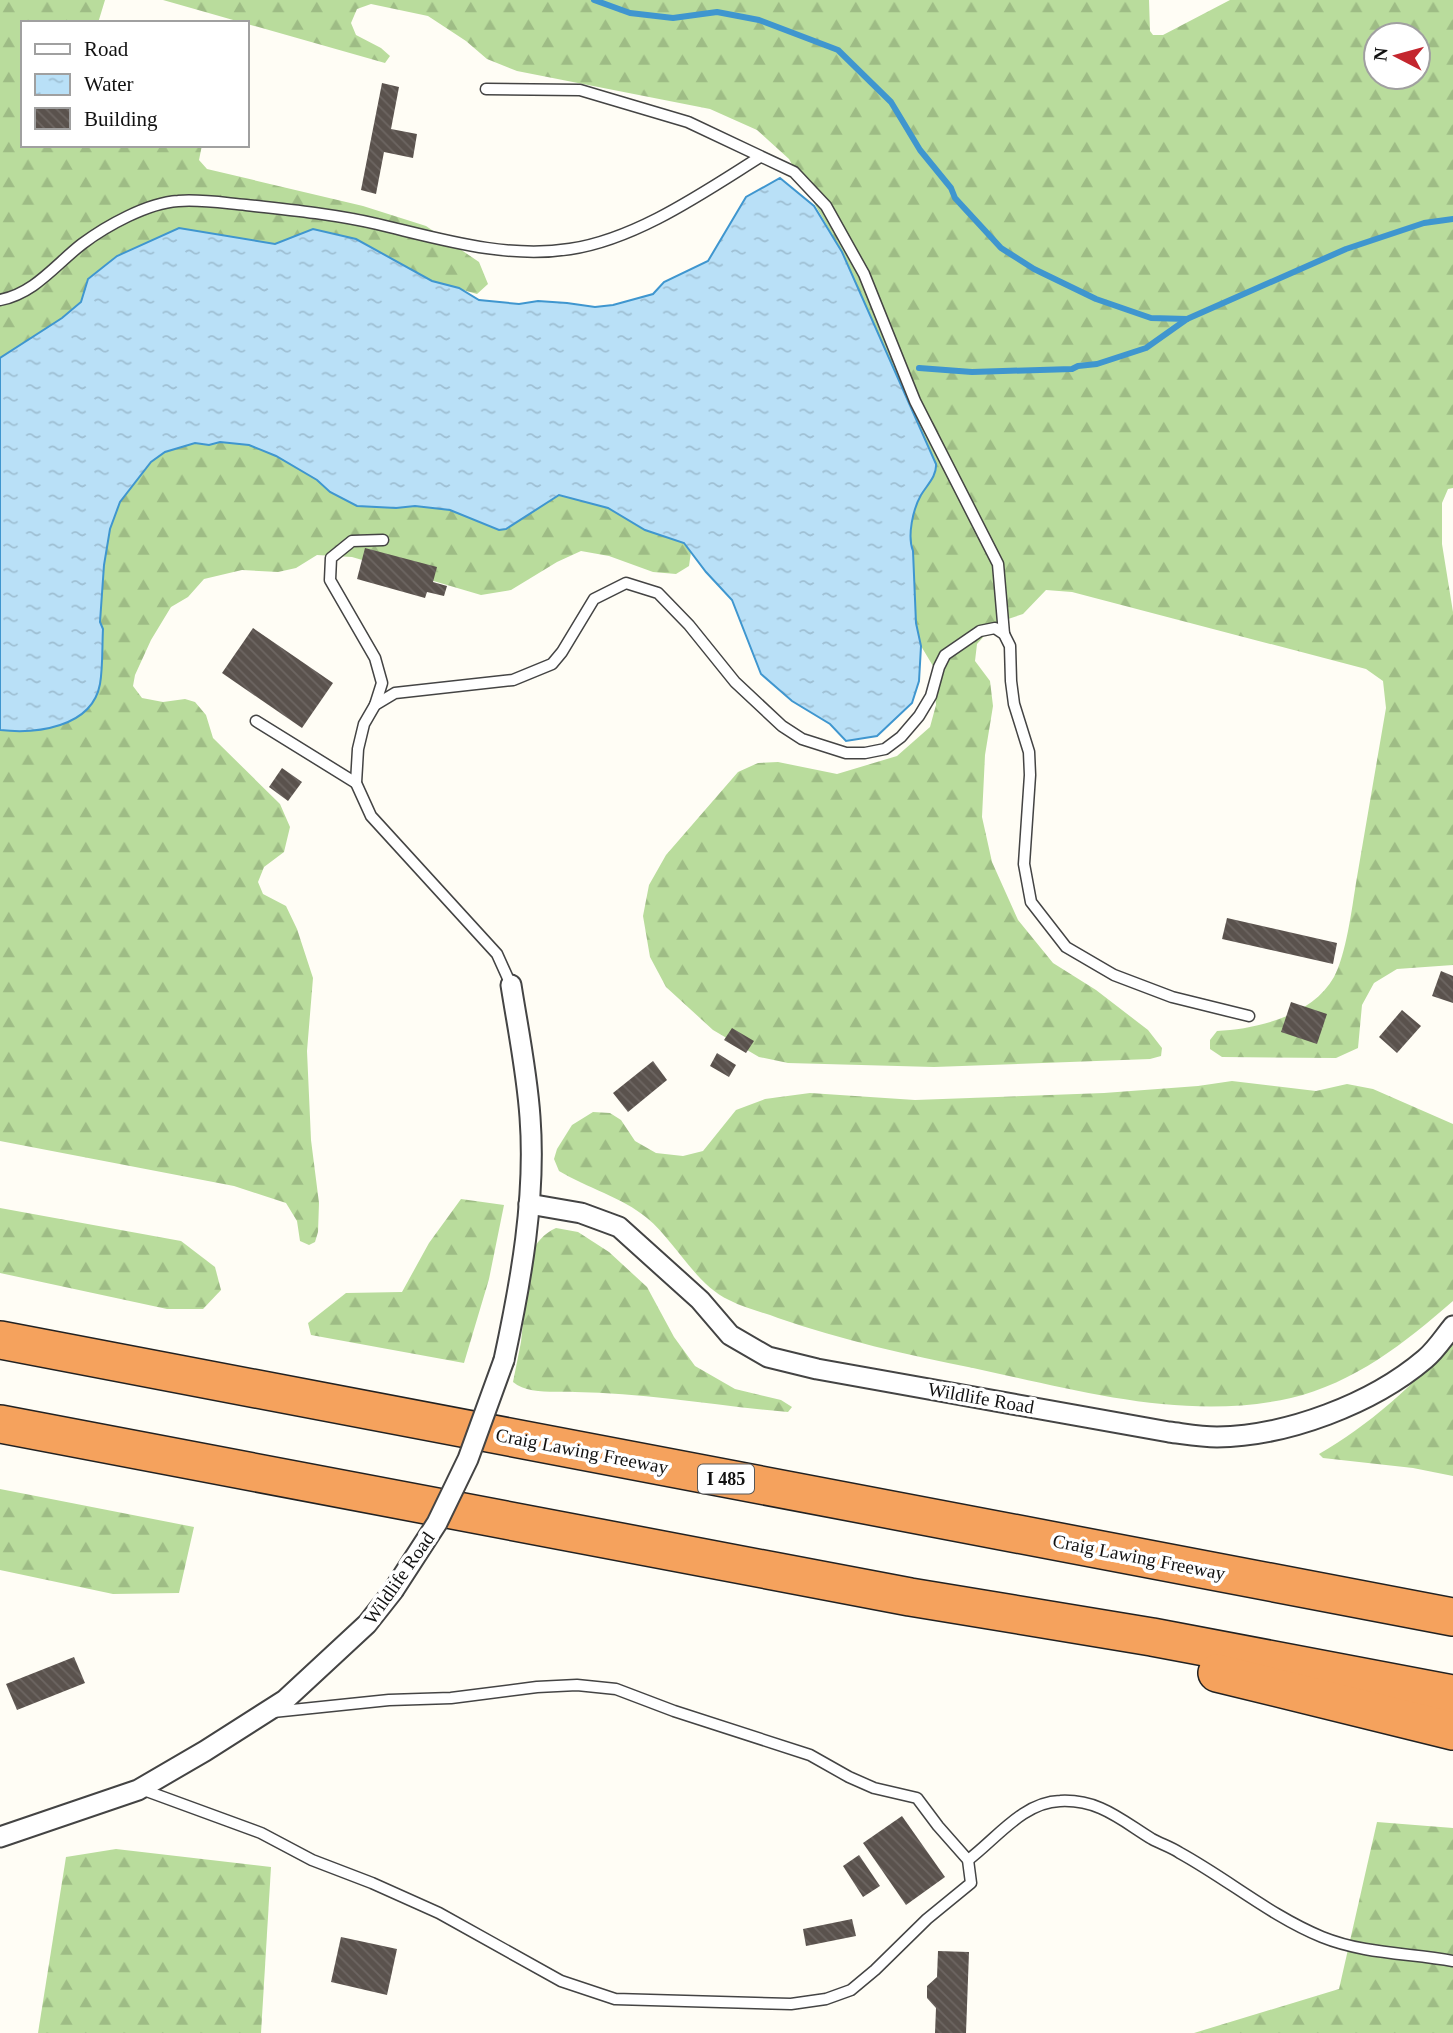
<svg xmlns="http://www.w3.org/2000/svg" width="1453" height="2033" font-family="'Times New Roman',serif">
<style>
.forest{fill:url(#forest-firs);fill-rule:evenodd}
.water{fill:url(#water-ripples);stroke:#3f96cf;stroke-width:2}
.lines{fill:none;stroke-linecap:round;stroke-linejoin:round}
.stream{stroke:#3f96cf;stroke-width:6}
.building{fill:url(#building-back-hatch)}
.service-casing{stroke:#444;stroke-width:13}
.minor-casing{stroke:#444;stroke-width:23}
.motorway-casing{stroke:#222;stroke-width:40}
.service{stroke:#fff;stroke-width:10}
.minor{stroke:#fff;stroke-width:19}
.motorway{stroke:#f5a25d;stroke-width:37}
.minor-bridge-casing{stroke:#444;stroke-width:23;stroke-linecap:butt}
.minor-bridge{stroke:#fff;stroke-width:19}
.labels{text-anchor:middle;dominant-baseline:central;stroke-width:7;stroke-linejoin:round;paint-order:stroke}
.shield{fill:#fff;stroke:#585858;stroke-width:2}
.shield-label{font-size:18px;font-weight:bold;fill:#111}
.street-label{font-size:19px;fill:#111;stroke:#fff}
</style>
<defs>
<pattern id="forest-firs" width="22" height="20" patternUnits="userSpaceOnUse" patternTransform="scale(1.75)"><rect width="22" height="20" fill="#b9dc9c"/><path d="M5 1l3.5 6h-7zM16 11l3.5 6h-7z" fill="#9ebc85"/></pattern>
<pattern id="water-ripples" width="26" height="14" patternUnits="userSpaceOnUse" patternTransform="scale(1.75)"><rect width="26" height="14" fill="#b9e0f7"/><path d="M2 4q2-2 4 0t4 0M15 11q2-2 4 0t4 0" fill="none" stroke="#9ebfd3"/></pattern>
<pattern id="building-back-hatch" width="6" height="6" patternUnits="userSpaceOnUse" patternTransform="scale(1.75)"><rect width="6" height="6" fill="#5a524d"/><path d="M-1 5l2 2M0 0l6 6M5-1l2 2" fill="none" stroke="#6d6662"/></pattern>
</defs>
<rect width="100%" height="100%" fill="#fffdf5"/>
<g class="forest">
<polygon points="0,0 105,0 98,23 23,23 23,145 202,145 199,160 207,169 363,206 426,226 479,262 488,284 477,294 432,281 356,239 313,229 275,244 179,228 88,279 81,302 62,318 0,358"/>
<path d="M163 0H1149L1150 31 1153 35H1163L1230 0H1453V488L1448 489 1442 503V544L1453 612V965L1397 969 1374 983 1362 1005 1358 1048 1336 1058 1222 1057 1210 1049V1040L1217 1031C1257 1029 1312 1016 1334 977 1346 955 1352 908 1356 883 1366 825 1376 766 1386 708L1383 681 1366 669 1072 592 1046 590 1023 614 996 623 977 644 975 661 990 681 993 706 985 755 982 817 992 862 1018 920 1053 963 1096 990 1148 1030 1162 1048 1161 1056 1150 1059 934 1067 788 1063 759 1057 713 1030 666 987 650 957 643 916 649 885 666 855 738 772 758 763 778 762 837 774 897 756 930 727 936 705 933 666 921 646 916 623 913 551C907 536 913 509 921 495 927 485 937 476 936 464L842 252 789 159 757 130 710 109 517 71 487 59 466 41 428 16 371 4 357 9 351 23 356 35 381 48 390 56 385 63ZM1376 35H1418V77H1376Z"/>
<polygon points="220,442 249,445 276,456 317,480 330,492 396,508 415,506 450,510 498,530 559,495 608,508 645,530 684,543 691,552 689,566 676,574 653,572 609,556 581,551 557,562 511,590 481,595 352,557 317,555 296,568 278,572 242,570 204,579 188,597 171,607 151,640 135,675 133,686 142,698 163,702 185,699 195,702 206,715 213,738 280,804 290,827 284,852 264,867 258,882 263,894 286,906 297,929 313,978 307,1051 311,1140 319,1203 318,1232 315,1242 309,1245 300,1241 297,1221 286,1203 234,1186 0,1141 0,730 7,731 100,686 103,629 100,622 104,565 110,529 120,502 151,462 165,452 195,443 209,445"/>
<path d="M1232 1081 1316 1091 1347 1084 1373 1089 1453 1124V1301C1405 1343 1354 1383 1291 1398 1186 1422 1076 1390 973 1368 907 1355 842 1340 778 1318 762 1312 744 1308 729 1300 696 1285 675 1241 647 1218 622 1197 587 1188 559 1171L554 1159 557 1149 572 1125 593 1112 610 1113 621 1120 635 1141 656 1153 683 1156 703 1151 736 1110 765 1099 810 1093 915 1100 1104 1093 1198 1086Z"/>
<polygon points="461,1199 504,1205 489,1279 464,1363 311,1335 308,1323 346,1293 402,1292 429,1243"/>
<polygon points="0,1208 181,1241 215,1267 221,1290 203,1309 167,1309 0,1273"/>
<path d="M556 1228 578 1232 609 1252 647 1287 674 1337 695 1366 735 1389 781 1400 792 1407 788 1412C717 1406 647 1393 575 1392 556 1391 528 1395 513 1382L521 1342 530 1255C537 1242 543 1234 556 1228Z"/>
<path d="M1453 1343V1476L1413 1468 1323 1458 1319 1454C1369 1426 1413 1384 1453 1343Z"/>
<polygon points="0,1489 194,1527 179,1593 113,1594 0,1570"/>
<polygon points="1377,1822 1453,1828 1453,2033 1194,2033 1339,1989"/>
<polygon points="116,1849 271,1867 261,2033 38,2033 66,1857"/>
</g>
<path class="water" d="M780 178 814 206 842 252 936 464C937 476 927 485 921 495 913 509 907 536 913 551L916 623 921 646 919 681 912 703 877 736 846 741 830 724 792 701 761 674 732 600 706 572 684 543 645 530 608 508 559 495 506 529 499 530 450 510 415 506 396 508 357 506 330 492 317 480 276 456 249 445 220 442 209 445 195 443 165 452 151 462 120 502 110 529 104 565 100 622 103 629C102 647 103 667 100 684 92 728 35 734 0 730V358L62 318 81 302 88 279 117 256 179 228 275 244 313 229 356 239 432 281 459 288 479 300 519 304 538 301 567 303 595 307 613 305 653 294 664 282 708 261 746 197Z"/>
<g class="lines">
<g class="stream">
<polyline points="594,0 630,13 673,18 717,12 759,20 838,50 891,102 920,150 951,188 955,198 1001,248 1034,269 1096,299 1151,318 1187,319"/>
<polyline points="919,368 972,372 1072,369 1078,366 1097,364 1146,348 1187,319 1346,249 1424,223 1453,219"/>
</g>
</g>
<g class="building">
<polygon points="382,83 399,87 391,129 417,134 413,158 384,152 376,194 361,190"/>
<polygon points="365,548 437,567 433,582 447,586 444,596 427,592 425,598 357,579"/>
<polygon points="253,628 333,683 302,728 222,673"/>
<polygon points="282,768 302,782 288,801 269,787"/>
<polygon points="1227,918 1337,943 1333,964 1222,939"/>
<polygon points="1441,971 1453,976 1453,1003 1432,996"/>
<polygon points="1291,1002 1327,1014 1317,1044 1281,1032"/>
<polygon points="1402,1010 1421,1026 1397,1053 1379,1037"/>
<polygon points="732,1028 754,1041 746,1053 724,1040"/>
<polygon points="717,1053 736,1065 729,1077 710,1066"/>
<polygon points="653,1061 667,1080 628,1112 613,1093"/>
<polygon points="74,1657 85,1683 17,1710 6,1684"/>
<polygon points="902,1816 945,1877 906,1905 863,1843"/>
<polygon points="859,1855 880,1886 863,1897 843,1866"/>
<polygon points="852,1919 856,1936 806,1946 803,1929"/>
<polygon points="341,1937 397,1949 387,1995 331,1982"/>
<polygon points="938,1951 969,1952 966,2033 935,2033 936,2008 927,1998 927,1986 937,1977"/>
</g>
<g class="lines">
<g class="service-casing">
<g id="service">
<polyline points="486,89 580,90 688,122 794,172 826,206 864,274 915,401 998,564 1004,634"/>
<path d="M0 300C35 293 55 265 82 244 106 226 147 203 178 201 200 199 224 203 246 205 290 210 334 214 377 224 441 239 505 259 570 249 637 239 704 192 760 157"/>
<polyline points="375,705 382,683 375,658 330,580 331,558 352,541 383,540"/>
<polyline points="256,721 356,783"/>
<polyline points="511,985 497,954 371,816 356,783 358,749 364,724 375,705 395,693 513,680 552,664 562,652 594,599 626,583 658,593 689,625 735,682 782,726 802,739 846,753 865,753 885,749 901,737 919,716 931,696 939,667 945,655 980,631 995,628 1004,634 1010,646 1011,681 1014,704 1029,752 1030,775 1024,864 1031,902 1066,947 1114,975 1172,997 1249,1016"/>
<polyline points="141,1789 261,1833 312,1860 372,1883 439,1913 561,1981 615,1999 791,2004 826,1999 851,1990 875,1970 927,1919 971,1883 968,1860 938,1826 917,1798 874,1788 849,1777 810,1755 674,1711 616,1689 577,1685 537,1687 451,1698 389,1700 273,1712"/>
<path d="M968 1860C996 1839 1023 1802 1060 1801 1099 1799 1121 1820 1152 1839 1161 1844 1171 1847 1180 1853 1229 1880 1271 1916 1322 1937 1364 1954 1409 1953 1453 1961"/>
</g>
</g>
<g class="minor-casing">
<g id="minor">
<path d="M529 1204 581 1213 619 1227 700 1300 730 1335 768 1357 817 1369 1169 1432C1185 1434 1201 1437 1217 1437 1287 1436 1372 1404 1425 1359 1436 1350 1444 1337 1453 1326"/>
<path d="M504 1360C521 1281 536 1198 530 1117 527 1073 518 1029 511 985"/>
<polyline points="0,1837 138,1790 205,1751 285,1700 367,1624 393,1591"/>
</g>
</g>
<g class="motorway-casing">
<g id="motorway">
<polyline points="0,1340 1453,1617"/>
<polyline points="0,1424 910,1597 1152,1637 1453,1694"/>
<polyline points="1217,1673 1453,1731"/>
</g>
</g>
<use href="#service" class="service"/>
<use href="#minor" class="minor"/>
<use href="#motorway" class="motorway"/>
<g class="minor-bridge-casing">
<polyline id="minor-bridge" points="393,1591 437,1523 468,1459 504,1360"/>
</g>
<use href="#minor-bridge" class="minor-bridge"/>
</g>
<g class="labels">
<rect class="shield" x="698" y="1464.5" width="56" height="29" rx="5"/>
<g class="shield-label">
<text x="726" y="1479">I 485</text>
</g>
<g class="street-label">
<text transform="translate(981 1398) rotate(10)">Wildlife Road</text>
<text transform="translate(582 1451) rotate(11)">Craig Lawing Freeway</text>
<text transform="translate(1139 1557) rotate(11)">Craig Lawing Freeway</text>
<text transform="translate(399 1578) rotate(-55)">Wildlife Road</text>
</g>
</g>
<rect x="21" y="21" width="228" height="126" fill="#ffffff" stroke="#a0a0a0" stroke-width="2"/>
<rect x="35" y="44" width="35" height="10" fill="#ffffff" stroke="#a0a0a0" stroke-width="2"/>
<text x="84" y="56" font-size="21" fill="#111111">Road</text>
<rect x="35" y="74" width="35" height="21" fill="url(#water-ripples)" stroke="#a0a0a0" stroke-width="2"/>
<text x="84" y="91" font-size="21" fill="#111111">Water</text>
<rect x="35" y="108" width="35" height="21" fill="url(#building-back-hatch)" stroke="#a0a0a0" stroke-width="2"/>
<text x="84" y="126" font-size="21" fill="#111111">Building</text>
<g transform="translate(1397 56) rotate(276)"><circle r="33" fill="#ffffff" stroke="#a0a0a0" stroke-width="2"/>
<path d="M0-5L12 26L0 18L-12 26Z" fill="#c4262e"/>
<text y="-10" font-size="19" font-weight="bold" text-anchor="middle" fill="#111111">N</text>
</g>
</svg>
